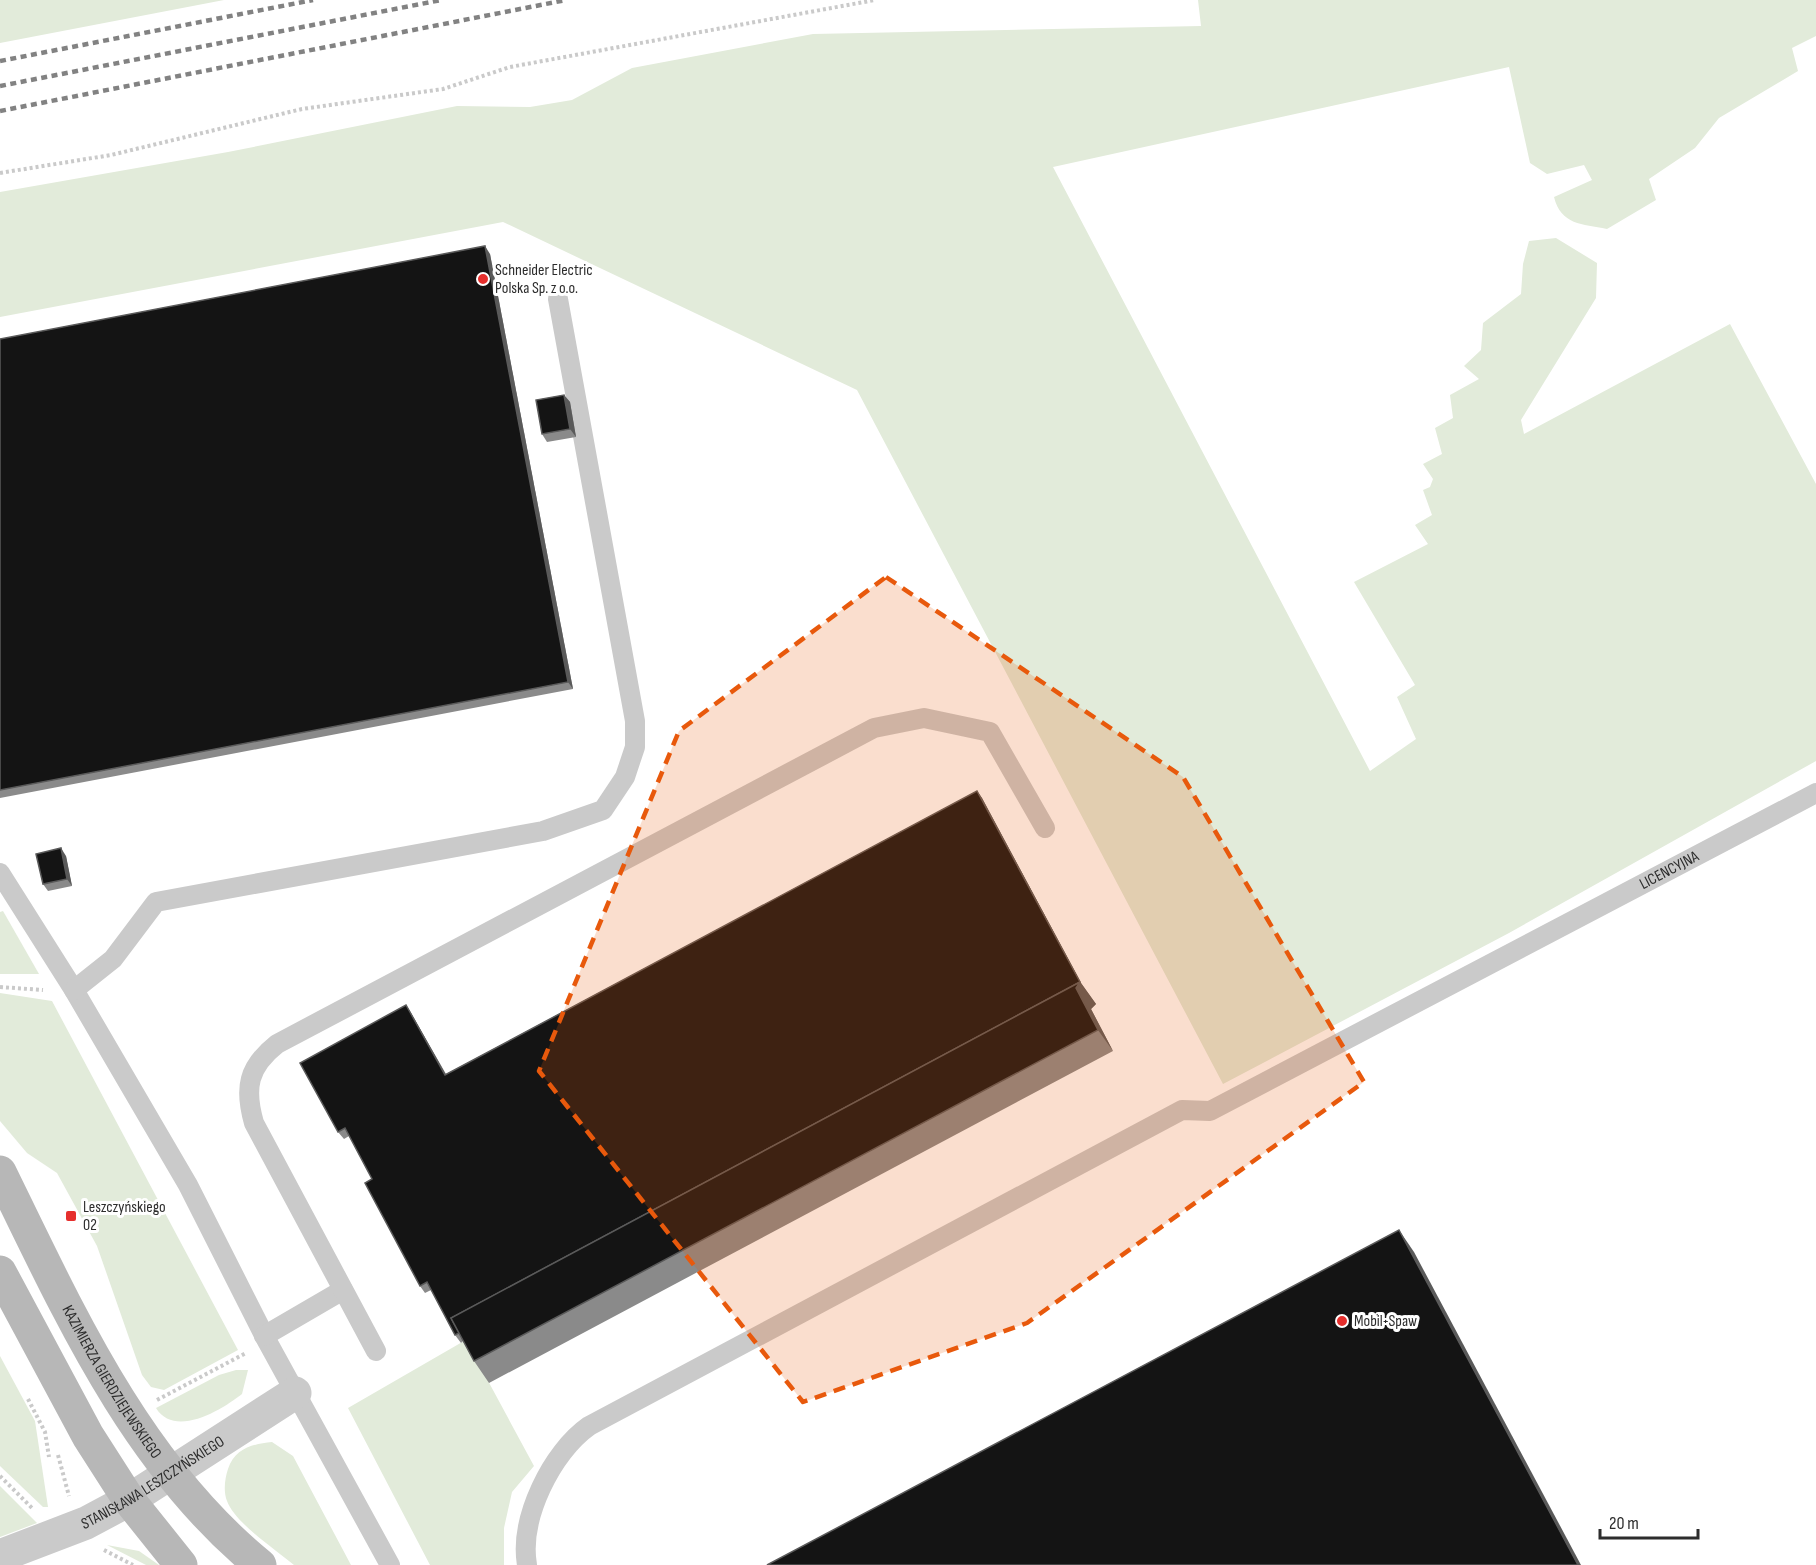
<svg xmlns="http://www.w3.org/2000/svg" width="1816" height="1565" font-family="'Sofia Sans Condensed',sans-serif">
<style>
.green{fill:#e2ebda}
.lines{fill:none;stroke-linecap:round;stroke-linejoin:round}
.path{stroke:#cacaca;stroke-width:4;stroke-dasharray:3 3;stroke-linecap:butt}
.lane{stroke:#cacaca;stroke-width:20}
.street{stroke:#cacaca;stroke-width:33}
.secondary{stroke:#b7b7b7;stroke-width:33}
.rail{stroke:#828282;stroke-width:4.5;stroke-dasharray:6 4.5;stroke-linecap:butt}
.wall{fill:#8a8a8a}
.shaded-wall{fill:#5a5a5a}
.building{fill:#141414;stroke:#5a5a5a;stroke-width:1.5}
.marked{fill:#e8590c;fill-opacity:0.2;stroke:#e8590c;stroke-width:4.5;stroke-dasharray:12 8;stroke-linejoin:round}
.poi-dot{fill:#e62f2d;stroke:#fff;stroke-width:2}
.labels{text-anchor:middle;dominant-baseline:central;stroke-width:6;stroke-linejoin:round;paint-order:stroke}
.poi-label{font-size:16px;fill:#2d2d2d;stroke:#fff;text-anchor:start}
.street-label{font-size:16px;fill:#2d2d2d;stroke:#fff}
</style>
<rect width="100%" height="100%" fill="#fff"/>
<g class="green">
<polygon points="0,0 224,0 0,43"/>
<path d="M1198 0H1816V36L1792 48 1798 71 1719 118 1695 148 1649 179 1656 200 1607 229C1582 224 1561 225 1554 197L1592 180 1584 165 1547 174 1530 163 1509 67 1053 167 1370 771 1416 739 1397 697 1415 685 1354 582 1428 544 1415 525 1432 515 1423 490 1430 487 1433 479 1423 464 1442 454 1435 428 1453 418 1450 395 1479 379 1464 366 1481 350 1483 323 1521 294 1523 264 1529 241 1556 238 1597 263 1596 298 1521 420 1524 434 1730 324 1816 484V761L1509 933 1223 1084 857 390 503 222 0 317V192L228 152 457 106 530 107 572 100 632 68 813 34 1201 26Z"/>
<polygon points="3,911 39,974 0,974 0,912"/>
<polygon points="0,993 52,1001 238,1350 164,1390 151,1387 142,1375 97,1246 57,1173 27,1153 0,1121"/>
<polygon points="464,1341 467,1342 534,1466 512,1492 504,1528 504,1565 430,1565 348,1408"/>
<polygon points="0,1356 35,1421 48,1507 43,1507 0,1466"/>
<path d="M236 1370H248L242 1394C223 1409 175 1439 156 1408L219 1375Z"/>
<path d="M272 1442 293 1456 351 1565H294C275 1549 235 1523 227 1501 223 1491 225 1478 228 1469 235 1448 253 1444 272 1442Z"/>
<polygon points="0,1486 37,1523 0,1537"/>
<polygon points="107,1545 139,1551 159,1565 146,1565"/>
</g>
<g class="lines">
<g class="path">
<polyline points="0,173 111,155 302,109 443,89 510,67 875,0"/>
<polyline points="0,987 43,990"/>
<polyline points="28,1399 45,1432 49,1457"/>
<polyline points="157,1400 246,1353"/>
<polyline points="58,1455 69,1496"/>
<polyline points="0,1476 33,1509"/>
<polyline points="104,1550 133,1565"/>
</g>
<g class="lane">
<polyline points="0,873 74,990 188,1185 267,1341 390,1565"/>
<polyline points="74,990 113,959 156,902 543,831 603,810 625,777 635,747 635,721 558,299"/>
<polyline points="264,1336 343,1290"/>
<path d="M376 1351 254 1123C244 1088 248 1067 277 1044L874 728 924 718 990 732 1045 828"/>
<path id="s1" d="M527 1565C519 1518 552 1452 589 1426L1182 1110 1210 1111 1816 793"/>
</g>
<path class="street" id="s2" d="M0 1556 86 1523 129 1500 295 1393"/>
<g class="secondary">
<path id="s3" d="M0 1172C69 1313 136 1464 260 1565"/>
<polyline points="0,1272 88,1436 129,1500 181,1565"/>
</g>
<g class="rail">
<polyline points="0,61 313,0"/>
<polyline points="0,86 441,0"/>
<polyline points="0,111 566,0"/>
</g>
</g>
<g class="wall">
<polygon points="490,254 573,689 0,798 0,339"/>
<polygon points="564,395 570,402 576,437 547,442 542,434"/>
<polygon points="977,791 982,798 1081,983 1096,1004 1091,1009 1113,1051 489,1383 474,1361 463,1341 461,1343 455,1335 431,1290 425,1293 420,1286 372,1179 349,1136 344,1139 338,1132 406,1005 411,1013 446,1074"/>
<polygon points="66,856 72,886 48,891 43,884"/>
</g>
<g class="shaded-wall">
<polygon points="485,246 490,254 573,689 568,682"/>
<polygon points="564,395 570,402 576,437 570,429"/>
<polygon points="977,791 982,798 1081,983 1096,1004 1091,1009 1113,1051 1098,1030 1076,988"/>
<polygon points="61,848 66,856 72,886 67,879"/>
<polygon points="406,1005 411,1013 450,1082 445,1075"/>
<polygon points="1399,1230 1414,1252 1581,1565 1578,1565"/>
</g>
<g class="building">
<polygon points="485,246 568,682 0,790 0,339"/>
<polygon points="564,395 570,429 542,434 536,400"/>
<polygon points="977,791 1080,982 451,1318 459,1333 455,1335 427,1282 420,1286 365,1183 372,1179 345,1128 338,1132 300,1063 406,1005 445,1075"/>
<polygon points="61,848 67,879 43,884 36,854"/>
<polygon points="1080,982 1076,988 1098,1030 474,1361 451,1318"/>
<polygon points="1399,1230 1578,1565 767,1565"/>
</g>
<path class="marked" d="M886 577 1183 777 1364 1082 1027 1323 803 1402 539 1071 679 731Z"/>
<g class="poi-dot">
<circle cx="483" cy="279" r="6"/>
<rect x="65" y="1210" width="12" height="12" rx="3"/>
<circle cx="1342" cy="1321" r="6"/>
</g>
<g class="labels">
<g class="poi-label">
<text x="495" y="270">Schneider Electric<tspan x="495" dy="18">Polska Sp. z o.o.</tspan></text>
<text x="83" y="1207">Leszczyńskiego<tspan x="83" dy="18">02</tspan></text>
<text x="1354" y="1321">Mobil-Spaw</text>
</g>
<g class="street-label">
<text stroke="none"><textPath href="#s1" startOffset="1377">LICENCYJNA</textPath></text>
<text stroke="none"><textPath href="#s3" startOffset="238">KAZIMIERZA GIERDZIEJEWSKIEGO</textPath></text>
<text stroke="none"><textPath href="#s2" startOffset="170">STANISŁAWA LESZCZYŃSKIEGO</textPath></text>
</g>
</g>
<path d="M1600 1529v9h98v-9" fill="none" stroke="#2d2d2d" stroke-width="3"/>
<text x="1609" y="1529" font-size="18" fill="#2d2d2d" stroke="#ffffff" stroke-width="4.5" paint-order="stroke">20 m</text>
</svg>
